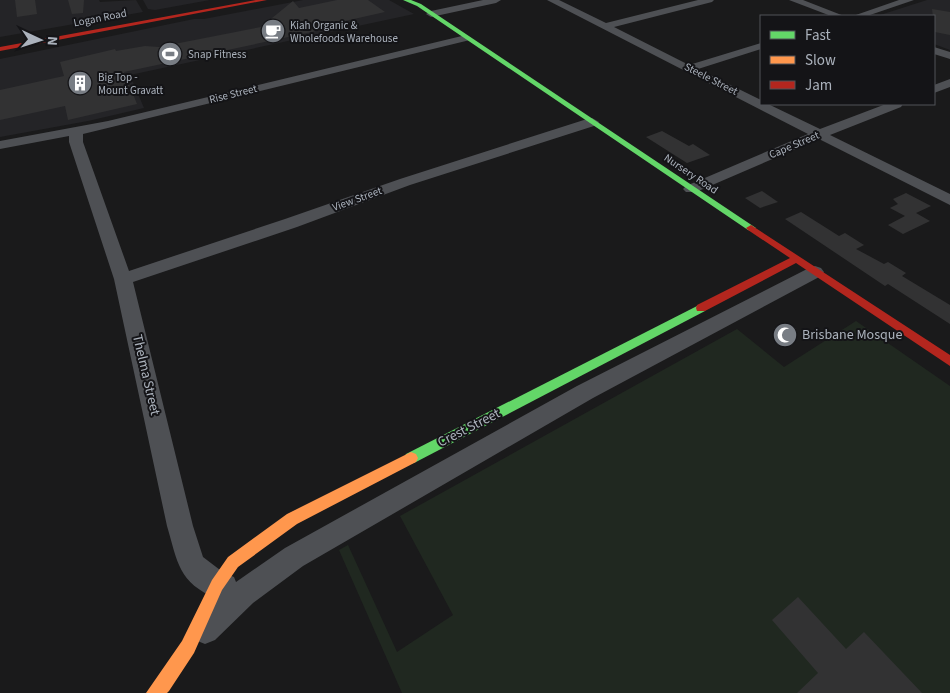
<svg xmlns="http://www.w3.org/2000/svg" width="950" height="693" font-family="'Source Sans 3',sans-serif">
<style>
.built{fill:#242427}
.green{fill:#202820}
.building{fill:#323233}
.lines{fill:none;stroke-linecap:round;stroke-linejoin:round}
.street{fill:#4e5054;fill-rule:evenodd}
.fast{fill:#63d668;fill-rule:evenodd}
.slow{fill:#ff974d;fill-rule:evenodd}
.jam{fill:#b3261e;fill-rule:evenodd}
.labels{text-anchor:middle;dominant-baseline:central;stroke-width:4;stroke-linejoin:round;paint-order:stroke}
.far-street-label{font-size:11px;fill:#abb2bc;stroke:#141417}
.far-poi-label{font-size:11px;fill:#abb2bc;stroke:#141417;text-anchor:start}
.poi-label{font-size:14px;fill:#abb2bc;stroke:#141417;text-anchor:start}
.street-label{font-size:14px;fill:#abb2bc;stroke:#141417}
</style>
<rect width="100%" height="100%" fill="#1a1a1b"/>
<g class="built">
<polygon points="0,0 99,0 100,2 136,0 143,12 0,37"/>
<polygon points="143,0 210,0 155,10 148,9"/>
<polygon points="303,0 389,0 414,14 130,75 144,108 88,121 0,137 0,59 194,19 204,19"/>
<polygon points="927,0 950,0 950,50 934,44 934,16 877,16"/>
</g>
<polygon class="green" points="856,321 950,386 950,693 402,693 339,550 348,545 397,652 453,615 400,516 737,329 784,367"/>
<g class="building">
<polygon points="15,0 35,0 37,14 17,17"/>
<polygon points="68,0 84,0 83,13 72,14"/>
<polygon points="337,0 368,0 385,12 336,23 340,26 124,72 137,104 68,120 65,106 0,120 0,90 64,76 60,62 115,49 116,51 145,46 159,47 261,27 293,1 299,8"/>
<polygon points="932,9 950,12 950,35 935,32"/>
<polygon points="662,131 689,146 693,144 710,155 687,163 646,137"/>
<polygon points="762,191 778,202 760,208 745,198"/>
<polygon points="906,193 931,206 916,213 930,221 903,234 888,225 905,216 890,208 898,204 893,199"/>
<polygon points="801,212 839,236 845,233 864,245 856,249 884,264 888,262 906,273 902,276 950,305 950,324 888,284 885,286 785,219"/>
<polygon points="798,597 846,649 864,632 922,693 797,693 818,673 772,620"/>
</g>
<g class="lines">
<g class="street">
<polygon points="483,0 501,0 496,3 431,17 426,14 431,11"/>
<polygon points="547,0 559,0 606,23 698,0 714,0 712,2 614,27 689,65 761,43 761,49 698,69 761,100 761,104 768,104 820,129 886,104 903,104 901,107 830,135 950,194 950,205 819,139 696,192 686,192 683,189 686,186 808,134"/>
<polygon points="789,0 803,0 844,16 831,16"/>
<polygon points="899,0 914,0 867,16 853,16"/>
<path d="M466 35 471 38 470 40 83 134V142L129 271 285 219 400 179 587 119 592 118 599 122 597 125 410 185 297 227 133 282 193 526 203 557 224 573 234 577 236 582 285 548 577 386 809 268 815 266 821 268 824 272 821 276 593 398 303 566 253 603 215 640 205 644 195 640 191 630 195 620 217 599C178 582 178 563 167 526L114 279 69 142V136L0 149V141L108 121Z"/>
<polygon points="934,47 950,52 950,59 934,54"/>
<polygon points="950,79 950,87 934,93 934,85"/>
</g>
<g class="fast">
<polygon points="403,0 411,0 421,4 756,228 751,231 748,230 417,6"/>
<polygon points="701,304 705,305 706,308 705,311 416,462 411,464 406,462 404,458 406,454"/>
</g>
<polygon class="slow" points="411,452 416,454 418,458 416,462 297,524 238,567 222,590 194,653 169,691 167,693 146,693 182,641 212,580 228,557 287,514"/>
<g class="jam">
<polygon points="256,0 267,0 0,51 0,47"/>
<polygon points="751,225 950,355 950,366 796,263 705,311 697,311 696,308 697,305 790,258 748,230 746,228"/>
</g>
</g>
<defs>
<g id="cafe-disc" transform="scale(1.25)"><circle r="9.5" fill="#787d84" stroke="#141417"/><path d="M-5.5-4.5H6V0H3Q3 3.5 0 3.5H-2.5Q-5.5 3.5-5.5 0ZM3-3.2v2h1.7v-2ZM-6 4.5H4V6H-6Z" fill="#fff"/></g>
<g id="stadium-disc" transform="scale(1.25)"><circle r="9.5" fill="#787d84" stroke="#141417"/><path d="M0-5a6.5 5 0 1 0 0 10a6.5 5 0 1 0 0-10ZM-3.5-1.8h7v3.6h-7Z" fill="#fff"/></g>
<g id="building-disc" transform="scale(1.25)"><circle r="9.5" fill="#787d84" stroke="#141417"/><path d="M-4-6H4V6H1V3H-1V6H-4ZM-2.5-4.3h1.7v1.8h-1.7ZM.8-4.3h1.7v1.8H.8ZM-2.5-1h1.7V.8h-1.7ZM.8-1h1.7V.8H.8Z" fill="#fff"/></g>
<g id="mosque-disc" transform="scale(1.25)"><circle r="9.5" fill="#787d84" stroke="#141417"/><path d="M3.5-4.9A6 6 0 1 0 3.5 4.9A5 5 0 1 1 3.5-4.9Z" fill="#fff"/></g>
</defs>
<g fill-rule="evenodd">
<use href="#cafe-disc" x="273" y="31"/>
<use href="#stadium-disc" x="170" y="54"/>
<use href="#building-disc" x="80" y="83"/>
<use href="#mosque-disc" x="785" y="335"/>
</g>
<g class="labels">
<g class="far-street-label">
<text transform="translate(100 18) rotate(-11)">Logan Road</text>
<text transform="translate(711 79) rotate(27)">Steele Street</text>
<text transform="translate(233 94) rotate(-14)">Rise Street</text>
<text transform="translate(794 145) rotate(-23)">Cape Street</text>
<text transform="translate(691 174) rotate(34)">Nursery Road</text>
<text transform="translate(357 199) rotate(-20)">View Street</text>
</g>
<g class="far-poi-label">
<text x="290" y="25">Kiah Organic &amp;<tspan x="290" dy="13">Wholefoods Warehouse</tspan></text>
<text x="188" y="54">Snap Fitness</text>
<text x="98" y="77">Big Top -<tspan x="98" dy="13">Mount Gravatt</tspan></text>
</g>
<g class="poi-label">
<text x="802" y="335">Brisbane Mosque</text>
</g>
<g class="street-label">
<text transform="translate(146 375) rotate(77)">Thelma Street</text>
<text transform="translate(469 428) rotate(-27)">Crest Street</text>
</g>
</g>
<rect x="760" y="15" width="175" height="90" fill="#141417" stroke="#505359"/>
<rect x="770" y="31" width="25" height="8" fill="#63d668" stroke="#505359"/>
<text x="805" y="40" font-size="15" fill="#abb2bc">Fast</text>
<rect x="770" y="56" width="25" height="8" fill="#ff974d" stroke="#505359"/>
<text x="805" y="65" font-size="15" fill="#abb2bc">Slow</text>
<rect x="770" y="81" width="25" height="8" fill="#b3261e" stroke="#505359"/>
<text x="805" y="90" font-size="15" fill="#abb2bc">Jam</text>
<g transform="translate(40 40) rotate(94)" stroke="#141417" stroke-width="4" paint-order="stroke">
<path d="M0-4L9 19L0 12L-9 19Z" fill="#abb2bc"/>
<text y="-8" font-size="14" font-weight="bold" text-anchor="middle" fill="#abb2bc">N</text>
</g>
</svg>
